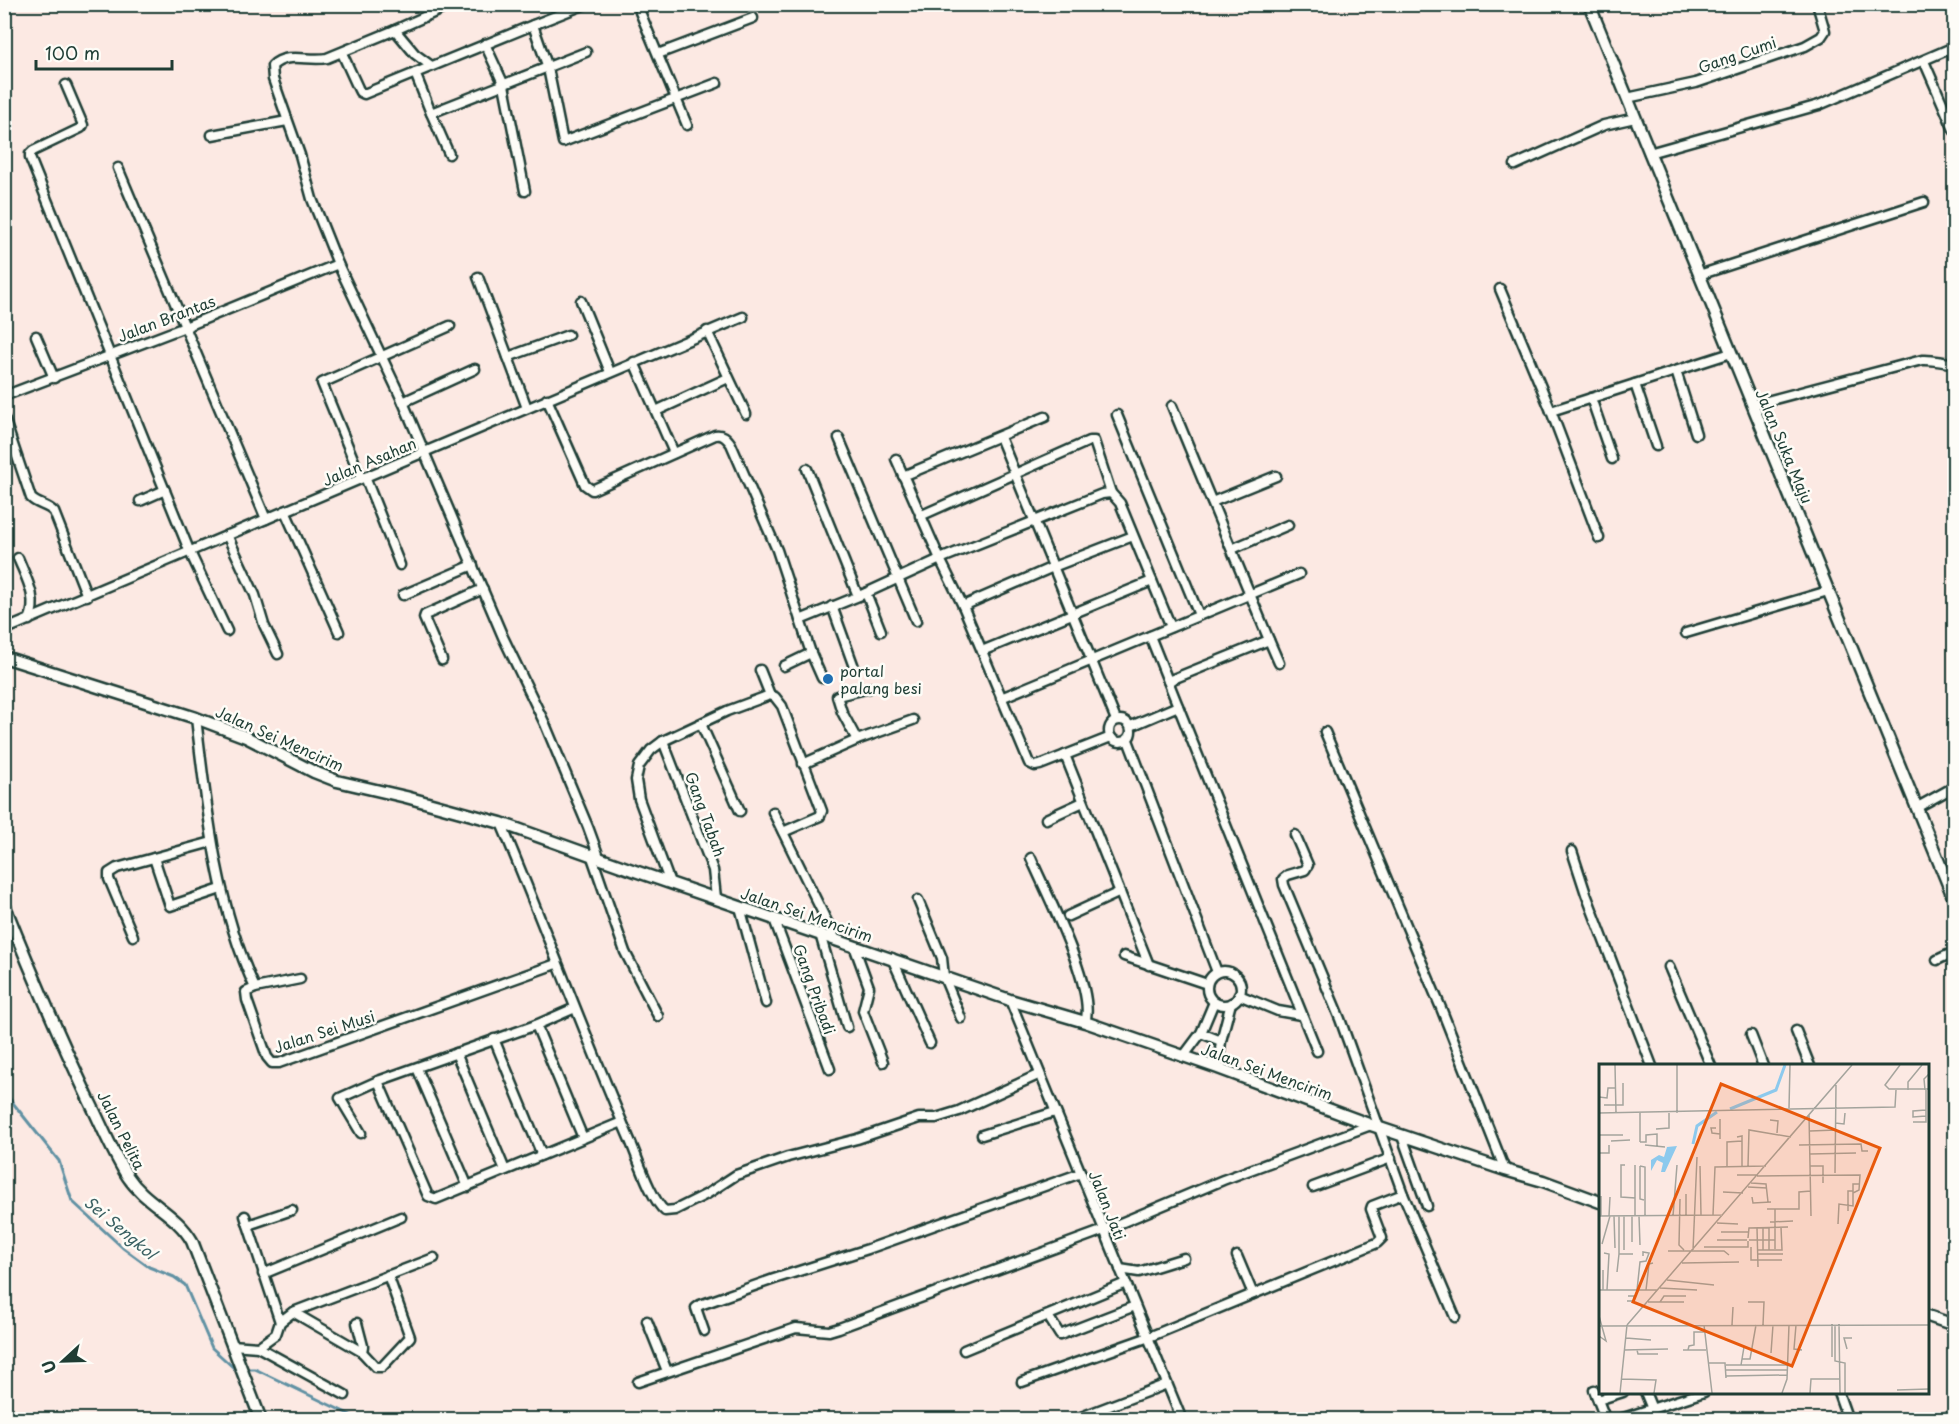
<svg xmlns="http://www.w3.org/2000/svg" width="1959" height="1424" font-family="'Playpen Sans',sans-serif">
<style>
.lines{fill:none;stroke-linecap:round;stroke-linejoin:round}
.stream{stroke:#6091a3;stroke-width:3}
.minor-casing{stroke:#1f3d34;stroke-width:13}
.tertiary-casing{stroke:#1f3d34;stroke-width:15}
.minor{stroke:#fdfcf7;stroke-width:8}
.tertiary{stroke:#fdfcf7;stroke-width:10}
.poi-dot{fill:#1f6fb2;stroke:#fdfcf7;stroke-width:2}
.labels{text-anchor:middle;dominant-baseline:central;stroke-width:5;stroke-linejoin:round;paint-order:stroke}
.street-label{font-size:15px;fill:#1f3d34;stroke:#fdfcf7}
.poi-label{font-size:15px;fill:#1f3d34;stroke:#fdfcf7;text-anchor:start}
.water-label{font-size:16px;font-style:italic;fill:#3a6062;stroke:#fdfcf7}
.inset-river{fill:none;stroke:#8cc9ed;stroke-width:3}
.inset-road{fill:none;stroke:#a4a49d;stroke-width:1.5}
.view{fill:#e8590c;fill-opacity:0.15;stroke:#e8590c;stroke-width:3}
.inset-edge{fill:none;stroke:#1f3d34;stroke-width:3}
</style>
<rect width="100%" height="100%" fill="#fce9e3"/>
<filter id="ink" filterUnits="userSpaceOnUse"><feTurbulence type="fractalNoise" baseFrequency=".0167" numOctaves="2"/><feDisplacementMap in="SourceGraphic" scale="12" xChannelSelector="R" yChannelSelector="G"/><feConvolveMatrix kernelMatrix="1 2 1 2 8 2 1 2 1" color-interpolation-filters="sRGB"/></filter>
<g filter="url(#ink)">
<g class="lines">
<g class="stream">
<polyline points="4,1096 9,1098 59,1161 72,1201 123,1248 149,1267 174,1277 185,1285 212,1348 236,1370 239,1369"/>
<polyline points="246,1369 255,1369 361,1420"/>
</g>
<g class="minor-casing">
<g id="minor">
<polyline points="640,12 687,125"/>
<polyline points="533,25 586,4"/>
<polyline points="395,30 453,4"/>
<polyline points="485,44 504,85 525,191"/>
<polyline points="342,53 358,88 360,92 364,94 533,25 548,68 563,142 717,83"/>
<polyline points="658,54 753,18"/>
<polyline points="1924,61 1954,130"/>
<path d="M430 65 415 54 395 30 327 58C309 62 287 51 272 66L273 79 300 155 312 199 338 264 403 402 503 637 545 724 588 827 599 857"/>
<polyline points="415,73 431,113 586,52"/>
<polyline points="66,85 83,125 81,128 33,151 30,154 30,158 189,550 227,631"/>
<polyline points="1627,98 1696,83 1805,46 1821,37 1825,31 1817,4"/>
<polyline points="431,113 449,154"/>
<polyline points="212,135 287,121"/>
<polyline points="1649,153 1819,105 1954,47"/>
<polyline points="1515,165 1604,125 1635,118"/>
<polyline points="118,168 266,519"/>
<polyline points="1699,275 1924,202"/>
<polyline points="478,277 527,408"/>
<polyline points="1500,289 1551,411"/>
<polyline points="581,301 610,372"/>
<polyline points="707,331 746,414"/>
<polyline points="36,336 54,378"/>
<polyline points="508,357 568,335"/>
<polyline points="634,362 674,453"/>
<polyline points="1676,371 1696,434"/>
<polyline points="1635,384 1656,446"/>
<polyline points="4,396 185,327 338,264"/>
<polyline points="1591,398 1612,459"/>
<path d="M547 399 585 485 592 490 715 435C723 434 726 437 731 444L777 550 811 653 822 678"/>
<polyline points="403,402 475,369"/>
<path d="M1752 405 1922 360C1934 359 1943 363 1954 363"/>
<polyline points="656,411 728,378"/>
<polyline points="1117,415 1199,615"/>
<path d="M4 418 31 498C38 505 48 505 54 512L87 596"/>
<polyline points="1000,437 1116,720"/>
<polyline points="839,438 916,621"/>
<polyline points="896,459 940,559 963,606 1029,763 1035,766 1040,765 1111,737"/>
<polyline points="807,469 858,596"/>
<polyline points="903,476 1045,417"/>
<polyline points="365,477 400,565"/>
<polyline points="361,478 322,383 450,326"/>
<polyline points="140,501 165,490"/>
<polyline points="1212,502 1276,476"/>
<polyline points="285,511 339,632"/>
<polyline points="920,516 1089,441 1094,441 1111,493 1120,503 1171,627"/>
<polyline points="227,535 255,595 264,625 278,654"/>
<polyline points="1599,538 1551,411 1731,353"/>
<polyline points="1232,549 1288,525"/>
<path d="M18 558C26 578 39 599 29 620"/>
<polyline points="866,593 881,631"/>
<polyline points="403,595 473,565"/>
<polyline points="832,606 854,667"/>
<polyline points="963,606 1053,567 1133,536"/>
<polyline points="800,620 866,593 940,559 1102,494 1111,493"/>
<polyline points="4,630 743,317"/>
<polyline points="1686,633 1828,591"/>
<polyline points="1150,636 1178,706"/>
<polyline points="1269,640 1279,663"/>
<polyline points="982,651 1152,581"/>
<polyline points="442,660 424,618 425,615 483,589"/>
<polyline points="784,666 811,653"/>
<polyline points="760,670 770,695 775,697 782,706 822,811 820,816 783,832"/>
<polyline points="1168,681 1269,640 1172,406"/>
<polyline points="1001,698 1299,574"/>
<path d="M196 718C207 811 216 903 255 988L246 992 247 1000 267 1057 272 1063H279L556 964"/>
<circle cx="1120" cy="731" r="11"/>
<polyline points="701,724 740,811"/>
<polyline points="1131,726 1178,706 1317,1051"/>
<polyline points="1325,732 1441,1008 1505,1170"/>
<polyline points="857,740 842,712 837,696 870,688"/>
<polyline points="1128,740 1217,972"/>
<polyline points="663,741 713,870 716,898"/>
<polyline points="1065,755 1149,965"/>
<polyline points="803,764 857,740 913,720"/>
<polyline points="1916,808 1954,787"/>
<polyline points="773,812 835,938"/>
<polyline points="1046,819 1083,802"/>
<path d="M501 823C545 927 584 1034 629 1138 637 1156 651 1200 665 1211L675 1210 707 1194 736 1175 788 1157 857 1139 919 1118H936L959 1111 1040 1074"/>
<polyline points="1295,835 1308,865 1305,870 1288,875 1283,879 1284,885 1340,1019 1403,1194 1455,1317"/>
<polyline points="1572,851 1586,894 1652,1066"/>
<polyline points="591,854 625,952 658,1016"/>
<polyline points="154,858 170,906 221,889"/>
<path d="M1031 858C1045 891 1097 990 1085 1022"/>
<polyline points="670,883 639,799 636,780 639,766 651,750 663,741 727,711 770,695"/>
<polyline points="918,900 942,958 944,977 961,1018"/>
<polyline points="740,907 766,1003"/>
<polyline points="1068,916 1120,892"/>
<polyline points="774,919 830,1069"/>
<polyline points="820,934 847,1027"/>
<polyline points="133,936 109,879 109,873 117,868 212,842"/>
<polyline points="854,946 869,987 863,1011 883,1062"/>
<polyline points="1124,956 1207,984"/>
<polyline points="892,958 930,1043"/>
<polyline points="1937,960 1954,952"/>
<polyline points="1669,967 1711,1066"/>
<circle cx="1224" cy="988" r="17"/>
<polyline points="255,988 300,979"/>
<polyline points="1239,995 1278,1011 1301,1015"/>
<polyline points="1010,1000 1182,1420"/>
<polyline points="536,1025 583,1138"/>
<polyline points="1796,1031 1810,1066"/>
<polyline points="1201,1033 1221,1041"/>
<polyline points="1751,1035 1763,1066"/>
<polyline points="494,1039 542,1155"/>
<polyline points="456,1053 505,1170"/>
<polyline points="1183,1057 1201,1033 1214,1002"/>
<polyline points="417,1068 468,1187"/>
<polyline points="1218,1068 1221,1041 1231,1003"/>
<polyline points="378,1081 428,1196 436,1199 622,1122"/>
<polyline points="361,1133 340,1098 378,1081 536,1025 575,1008"/>
<polyline points="982,1135 1055,1112"/>
<polyline points="1402,1136 1427,1206"/>
<polyline points="1313,1187 1391,1158"/>
<polyline points="245,1216 280,1322 276,1334 258,1347"/>
<polyline points="248,1225 292,1210"/>
<polyline points="1237,1256 1253,1294"/>
<polyline points="1120,1269 1139,1272 1184,1258"/>
<polyline points="263,1274 401,1217"/>
<polyline points="293,1312 362,1352"/>
<polyline points="1048,1316 1060,1335 1135,1306"/>
<polyline points="647,1321 667,1371"/>
<polyline points="280,1322 293,1312 434,1258"/>
<polyline points="357,1323 363,1346 362,1352 376,1367 382,1367 410,1337 388,1275"/>
<polyline points="704,1331 696,1308 700,1305 774,1279 868,1249 1081,1173"/>
<polyline points="232,1345 258,1347 345,1395"/>
<polyline points="964,1350 1126,1283"/>
<polyline points="638,1382 796,1328 829,1331 839,1328 1104,1230 1223,1180 1371,1125"/>
<polyline points="1022,1382 1149,1337 1377,1243 1382,1238 1371,1209 1372,1206 1403,1194"/>
<polyline points="1594,1390 1605,1418 1607,1420"/>
<polyline points="1645,1392 1652,1409"/>
<polyline points="1838,1392 1848,1420"/>
<polyline points="1598,1400 1623,1392"/>
<polyline points="1073,1420 1167,1384"/>
<polyline points="1617,1420 1704,1392"/>
<polyline points="1942,1420 1947,1417 1948,1420"/>
</g>
</g>
<g class="tertiary-casing">
<g id="tertiary">
<polyline points="1589,4 1954,899"/>
<polyline points="4,657 196,718 246,737 314,772 337,781 406,797 501,823 635,871 1010,1000 1085,1022 1218,1068 1371,1125 1505,1170 1543,1181 1600,1202"/>
<path d="M4 904C30 970 59 1036 89 1100 102 1126 113 1154 128 1177 145 1203 177 1214 192 1241L261 1420"/>
<polyline points="1928,1316 1954,1325"/>
</g>
</g>
<use href="#minor" class="minor"/>
<use href="#tertiary" class="tertiary"/>
</g>
</g>
<circle class="poi-dot" cx="828" cy="679" r="6"/>
<g class="labels">
<g class="street-label">
<text transform="translate(1737 54) rotate(-19)">Gang Cumi</text>
<text transform="translate(166 318) rotate(-21)">Jalan Brantas</text>
<text transform="translate(1785 446) rotate(67)">Jalan Suka Maju</text>
<text transform="translate(369 461) rotate(-23)">Jalan Asahan</text>
<text transform="translate(280 738) rotate(24)">Jalan Sei Mencirim</text>
<text transform="translate(706 814) rotate(70)">Gang Tabah</text>
<text transform="translate(807 914) rotate(19)">Jalan Sei Mencirim</text>
<text transform="translate(815 989) rotate(70)">Gang Pribadi</text>
<text transform="translate(324 1031) rotate(-18)">Jalan Sei Musi</text>
<text transform="translate(1267 1071) rotate(20)">Jalan Sei Mencirim</text>
<text transform="translate(122 1130) rotate(63)">Jalan Pelita</text>
<text transform="translate(1108 1205) rotate(68)">Jalan Jati</text>
</g>
<g class="poi-label">
<text x="840" y="670">portal<tspan x="840" dy="17">palang besi</tspan></text>
</g>
<g class="water-label">
<text transform="translate(121 1227) rotate(40)">Sei Sengkol</text>
</g>
</g>
<g transform="translate(1599 1064)">
<rect width="330" height="330" fill="#fce9e3"/>
<path d="M78 82 66 108H62L64 99 58 96 52 107V96L60 91 65 93 68 83Z" fill="#8cc9ed"/>
<path class="inset-river" d="M131 45 177 26 186 1M94 80 98 62 118 48"/>
<path class="inset-road" d="M16 1 17 49M301 1 286 21 290 25H330M309 26V18L323 1M326 26 325 15 330 10M0 33 8 34 9 24H17M5 41H24V19M190 44 191 1M0 49 296 43 297 26M78 49V1M210 51 212 152M327 52 314 53V47L327 46M121 55V75M171 56 179 57 178 69M314 58H327V26M236 59 245 60 246 49M117 64H112L113 69 121 70M57 65 70 64V49M211 67 237 66M0 71H24M138 73 143 72V102M12 77 31 76M41 78H47V71L58 70V82M41 78V49M46 81 66 83M200 81 262 80 263 87H269M0 89H10V81M211 90 257 89M26 101H22V133L36 134V152M36 101V134M41 102 46 103V152M41 102V135L45 136M101 102 102 151M128 102V78L143 77M149 102 150 66 192 73M211 102H224V119M236 109 237 21M138 111H159M158 112 261 111 260 126 254 129M152 119 167 120 169 138M149 123 168 124M124 128 144 129M87 130V151M153 133 154 139 172 138M81 135 80 181 85 186M168 145H200V128L212 127M176 145V185M249 147V127H254M114 151 116 103 167 102M0 152 124 151M2 152V132M10 152 11 133M15 152 16 184M20 152V190H34M40 152 41 181M74 152 78 101M171 158 194 157M118 159 139 160M239 160 240 140 254 142V120H260M158 164 159 203M164 164V186M170 164V186M122 168H149M149 174 150 164 189 163M118 176H148M150 176H176M33 178V152M3 180 11 152M105 183H149V177M152 183V196H183M25 186V152M94 186 98 93M158 186H183L182 163M69 187H125L130 191M5 189 10 190 8 226M158 190H184M83 199 140 198M18 208 20 190M68 216 115 221M61 224 98 226M0 226H59M4 226V206M38 226 41 198 47 197 50 189 44 188V192M47 226 50 200 54 199M28 237H35V232H29M49 238H85M61 238 65 232H87M149 238H165L164 261M0 252 7 277 0 272M240 260 241 329M28 261 253 1M105 261 113 329M133 261 134 243M197 261 195 285 203 286M236 261V297L246 299V329M0 262 330 261M27 274 52 276M248 285 245 274H253M25 286 69 285M38 286 39 290H59M84 286H107M89 286 90 282 95 281V268H106M172 289 174 261M233 293V260M143 295H151L157 261M109 299H126L127 314M127 301H188M142 301 145 283M127 306H188M127 312 188 311M23 315 57 316 55 329M298 326 330 325M21 329 28 261M183 329 188 315 190 261M211 329 212 315H241"/>
<path class="view" d="M122 20 281 84 193 302 34 238Z"/>
<rect width="330" height="330" class="inset-edge"/>
</g>
<rect width="1959" height="1424" fill="none" stroke="#fdfcf7" stroke-width="24"/>
<rect x="12" y="12" width="1935" height="1400" fill="none" stroke="#1f3d34" stroke-width="2" filter="url(#ink)"/>
<g transform="translate(63 1361) rotate(248)" stroke="#fdfcf7" stroke-width="4.5" paint-order="stroke">
<path d="M0-4.5L10 22L0 15L-10 22Z" fill="#1f3d34"/>
<text y="-9" font-size="16" font-weight="bold" text-anchor="middle" fill="#1f3d34">U</text>
</g>
<path d="M36 60v9h136v-9" fill="none" stroke="#1f3d34" stroke-width="3"/>
<text x="45" y="60" font-size="18" fill="#1f3d34" stroke="#fdfcf7" stroke-width="4.5" paint-order="stroke">100 m</text>
</svg>
